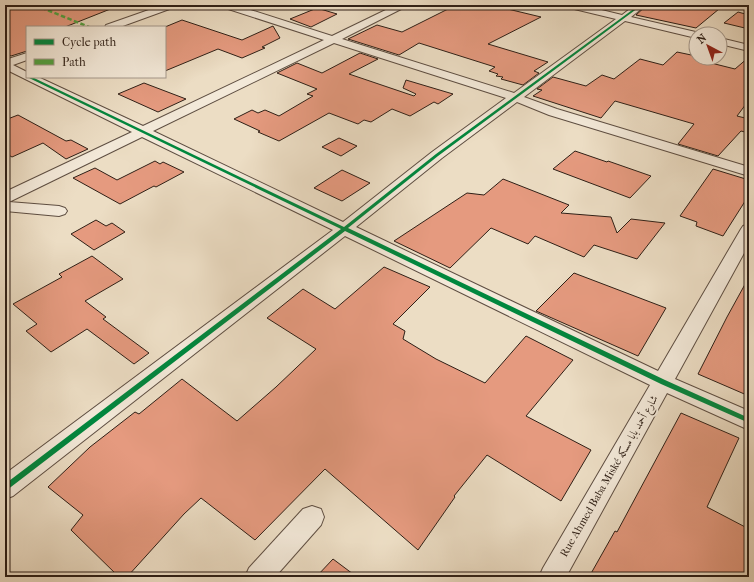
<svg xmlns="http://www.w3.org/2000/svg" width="754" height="582" font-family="'IM FELL French Canon',Amiri,serif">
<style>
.building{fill:#e59a7f;stroke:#2e1f16}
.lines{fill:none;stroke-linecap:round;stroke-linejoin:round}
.minor-casing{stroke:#5e4e42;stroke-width:2}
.minor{fill:#f3e9d9;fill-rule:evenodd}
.quiet{stroke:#52a240;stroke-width:2.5;stroke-dasharray:4.5 2.5;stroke-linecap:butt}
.cycleway-casing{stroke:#f3e9d9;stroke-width:3}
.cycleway{fill:#00873e;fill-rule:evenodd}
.labels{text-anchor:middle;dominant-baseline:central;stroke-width:4;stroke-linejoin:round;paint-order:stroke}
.street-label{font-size:11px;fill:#2e1f16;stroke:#f3e9d9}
</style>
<rect width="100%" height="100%" fill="#ecddc4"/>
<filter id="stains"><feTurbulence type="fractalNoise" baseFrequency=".005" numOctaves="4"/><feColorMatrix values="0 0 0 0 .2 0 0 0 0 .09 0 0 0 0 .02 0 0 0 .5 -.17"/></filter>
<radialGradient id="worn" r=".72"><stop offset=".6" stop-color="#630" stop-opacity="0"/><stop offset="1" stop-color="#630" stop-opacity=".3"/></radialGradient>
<g class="building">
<polygon points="5,5 118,5 118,6 65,27 27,27 27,51 11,56 5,53"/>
<polygon points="456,5 491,5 541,17 488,44 548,62 534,71 539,73 523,85 501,79 503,77 496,76 498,74 489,71 495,67 419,43 399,55 348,39 377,25 402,32"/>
<polygon points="647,5 701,5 719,9 696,28 636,15"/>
<polygon points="317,8 337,14 311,27 290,19"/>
<polygon points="738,12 749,15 749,29 724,23"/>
<polygon points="182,20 242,40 273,26 280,38 262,47 265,48 242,58 218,49 165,71 165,27"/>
<polygon points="677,52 696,56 696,58 705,58 703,61 735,69 749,57 749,100 737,116 749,119 749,133 741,131 718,156 678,144 694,124 615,101 601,118 533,96 542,90 537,89 553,77 586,86 602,75 614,79 640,59 663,65"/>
<polygon points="360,53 378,59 349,74 414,96 416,94 403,88 406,80 453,94 438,104 434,102 410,116 392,109 371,122 364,120 358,124 329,113 279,141 258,132 260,131 234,119 252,110 258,113 265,110 279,116 313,96 307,94 317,89 277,73 297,63 322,73"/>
<polygon points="144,83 186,99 158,112 118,94"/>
<polygon points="18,115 66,141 71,140 88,149 66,159 43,143 12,157 5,153 5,120"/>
<polygon points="339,138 357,146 341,156 322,147"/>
<polygon points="575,151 607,162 608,161 651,176 630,198 553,169"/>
<polygon points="155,161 160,164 163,162 184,172 156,187 154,186 120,204 73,178 95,168 117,180"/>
<polygon points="713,169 749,180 749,195 723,236 696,226 697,222 680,216"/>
<polygon points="342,170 370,183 342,201 314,188"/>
<polygon points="503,179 569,205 561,213 611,217 617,233 631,219 665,223 637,259 594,245 584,257 535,236 528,244 491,228 450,268 394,241 467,193 484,195"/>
<polygon points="96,220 106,226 112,223 125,232 94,250 71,234"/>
<polygon points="92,256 123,279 85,301 106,317 103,319 149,353 134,364 87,329 51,352 26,331 37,324 13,304 62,277 59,274"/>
<polygon points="384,267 430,287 393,324 405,331 403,339 436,359 485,383 526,336 573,360 526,416 591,450 561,501 487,455 454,496 455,497 418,550 325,469 255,540 201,498 184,514 127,577 119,577 71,530 83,515 48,487 90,447 135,412 139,414 182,379 237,421 276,387 316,349 267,318 303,289 335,309"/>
<polygon points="574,273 666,308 638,356 536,311"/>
<polygon points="749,277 749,396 698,374 727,317"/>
<polygon points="681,413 739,438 707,507 749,529 749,577 589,577 615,531 617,532"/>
<polygon points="333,559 357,577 316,577"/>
</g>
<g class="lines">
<g class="minor-casing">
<g id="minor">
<polygon points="163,5 177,5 175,7 120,27 105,27 106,25"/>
<path d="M220 5H235L332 36 396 5H409L342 39 514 93 616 19 566 7 564 5H581L622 15 635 5H646L631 17 700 33V34H696V38L625 21 524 97 557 109 749 167V176L549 115 517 102 442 158 356 227 658 371 741 229 743 226 749 224V244L675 379 749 411V430L667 393 566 577H539L543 568 650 385 345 236 13 496 5 499V474L333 230 142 137 9 202 59 206 65 208 67 211 65 214 59 216 5 211V192L132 132 5 69V60L27 53V60L13 65 27 72V77H38L143 126 324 40 222 7ZM334 43 506 98 432 152 343 222 153 131Z"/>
<polygon points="720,38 749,45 749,51 720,44"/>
<polygon points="312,506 321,509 324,517 321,525 275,577 245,577 249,568 303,509"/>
</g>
</g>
<use href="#minor" class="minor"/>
<polyline class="quiet" points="35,5 89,27"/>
<g class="cycleway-casing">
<polygon id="cycleway" points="639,5 642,5 438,156 348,228 665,380 749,418 749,423 661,384 345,231 7,490 5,491 5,484 341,229 27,77 32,77 344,227 436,154"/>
</g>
<use href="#cycleway" class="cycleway"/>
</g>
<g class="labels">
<g class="street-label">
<text transform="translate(609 476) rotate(-60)">Rue Ahmed Baba Miské شارع أحمد بابا مسكه</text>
</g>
</g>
<rect width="754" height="582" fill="none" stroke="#ecddc4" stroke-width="20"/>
<rect x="6" y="6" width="742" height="570" fill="none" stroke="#2e1f16" stroke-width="2"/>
<rect x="10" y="10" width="734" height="562" fill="none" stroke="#2e1f16"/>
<rect x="26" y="26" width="140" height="52" fill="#f3e9d9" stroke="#a4988b"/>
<rect x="34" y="39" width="20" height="6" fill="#00873e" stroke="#a4988b"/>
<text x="62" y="46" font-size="12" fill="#2e1f16">Cycle path</text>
<rect x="34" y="59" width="20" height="6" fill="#52a240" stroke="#a4988b"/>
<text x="62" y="66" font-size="12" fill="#2e1f16">Path</text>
<g transform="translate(708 46) rotate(319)"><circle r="19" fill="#f3e9d9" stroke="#a4988b"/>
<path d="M0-3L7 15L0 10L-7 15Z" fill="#8f2418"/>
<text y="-6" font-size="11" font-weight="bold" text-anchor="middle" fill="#2e1f16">N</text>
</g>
<rect width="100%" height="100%" filter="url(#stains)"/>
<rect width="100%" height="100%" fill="url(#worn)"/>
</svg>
